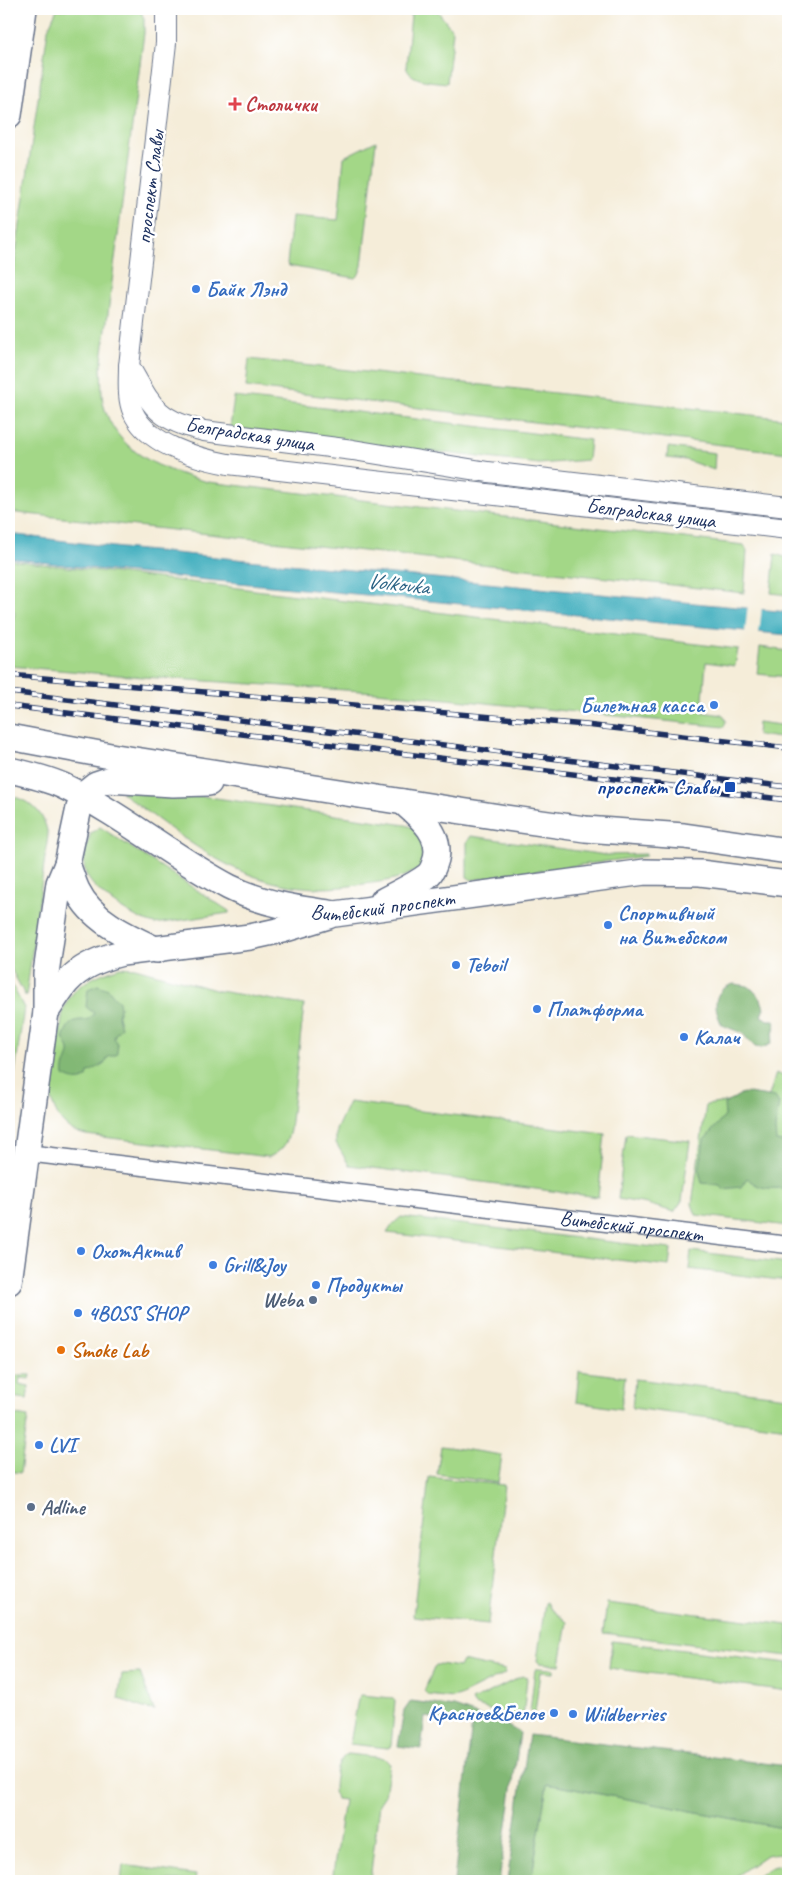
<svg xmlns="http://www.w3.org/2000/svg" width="797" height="1890" font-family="Caveat,sans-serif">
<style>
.green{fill:#a3d787;stroke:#5f8372}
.forest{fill:#82b874;stroke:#4e7469}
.water{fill:#40aebe;stroke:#2e6e8e}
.pier{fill:#f5edd9}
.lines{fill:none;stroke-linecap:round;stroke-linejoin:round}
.minor-casing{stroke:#677289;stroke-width:19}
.tertiary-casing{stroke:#677289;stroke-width:22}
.primary-casing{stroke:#677289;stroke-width:28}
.minor{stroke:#fff;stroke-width:16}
.tertiary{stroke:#fff;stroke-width:20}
.primary{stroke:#fff;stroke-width:25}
.rail-casing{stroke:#1b2f5e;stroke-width:5.5}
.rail{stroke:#fff;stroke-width:4;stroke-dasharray:11;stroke-linecap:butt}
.health-dot{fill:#e0444e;stroke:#fff;stroke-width:2}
.shop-dot{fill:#3f7fe0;stroke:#fff;stroke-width:2}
.transit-dot{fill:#1a4fb4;stroke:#fff;stroke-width:2}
.service-dot{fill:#5c6f8a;stroke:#fff;stroke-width:2}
.food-dot{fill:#e8710a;stroke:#fff;stroke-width:2}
.labels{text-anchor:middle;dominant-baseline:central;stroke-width:5;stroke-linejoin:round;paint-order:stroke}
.health-label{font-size:21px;font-weight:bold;fill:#be3a42;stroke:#fff;text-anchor:start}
.street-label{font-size:21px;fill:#1b2f5e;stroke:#fff}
.shop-label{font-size:21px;font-weight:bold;fill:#366cbe;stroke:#fff;text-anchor:start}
.transit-label{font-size:21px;font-weight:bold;fill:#164399;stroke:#fff;text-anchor:end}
.service-label{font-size:21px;font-weight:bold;fill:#4e5e75;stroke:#fff;text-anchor:end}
.food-label{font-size:21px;font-weight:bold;fill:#c56008;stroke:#fff;text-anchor:start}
.water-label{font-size:22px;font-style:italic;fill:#2a6284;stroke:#fff}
</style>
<rect width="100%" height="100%" fill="#fff"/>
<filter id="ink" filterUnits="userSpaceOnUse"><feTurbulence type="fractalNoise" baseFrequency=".02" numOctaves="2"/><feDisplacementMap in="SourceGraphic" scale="10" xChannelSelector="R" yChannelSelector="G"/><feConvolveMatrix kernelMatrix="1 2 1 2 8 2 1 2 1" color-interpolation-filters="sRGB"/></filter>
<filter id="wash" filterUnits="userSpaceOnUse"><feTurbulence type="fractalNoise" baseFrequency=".0096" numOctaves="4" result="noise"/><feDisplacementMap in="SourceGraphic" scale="20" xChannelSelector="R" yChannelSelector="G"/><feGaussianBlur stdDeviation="1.12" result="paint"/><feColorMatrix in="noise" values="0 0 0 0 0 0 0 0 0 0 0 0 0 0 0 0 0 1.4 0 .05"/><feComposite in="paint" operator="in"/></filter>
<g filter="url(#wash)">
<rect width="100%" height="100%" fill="#f5edd9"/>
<g class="green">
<path d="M57 9H140L144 19V33L101 368C102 380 101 392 103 403 116 454 163 470 208 482L744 545 747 551 744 593 9 512V302L48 29Z"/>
<path d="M354 9H436L453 31 447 83C432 81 411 82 406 67L411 15Z"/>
<polygon points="376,141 362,266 359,274 355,278 289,266 287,264 292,216 338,220 344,157"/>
<polygon points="249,359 788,419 788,453 246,387"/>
<polygon points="234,397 590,440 588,460 539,464 230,428"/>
<polygon points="668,447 715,453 714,470 686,460 667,458"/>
<polygon points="775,554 788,558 788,595 771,593"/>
<polygon points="9,560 738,649 735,666 706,662 702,712 723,715 726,721 724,727 377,692 143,677 9,666 9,636 15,612 9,606"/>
<polygon points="760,647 788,651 788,677 757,674"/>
<polygon points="758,722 788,726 788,739 757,735"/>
<path d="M124 785 406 825 415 828 424 835 426 865C417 870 408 876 398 878 385 882 371 883 357 885 255 901 199 849 122 793Z"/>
<path d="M15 797C35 804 44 814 48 835L26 997 9 965V808H12Z"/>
<path d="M100 827 229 911V913L155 924C135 920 90 891 85 871 82 860 87 843 91 833Z"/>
<polygon points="471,836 606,855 646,854 646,856 472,880 467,877 467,842"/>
<path d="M120 967 135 968 219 991 304 1005 290 1130C287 1144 282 1151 269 1157L86 1135C66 1131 56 1118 51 1098L63 1011C72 984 95 976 120 967Z"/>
<polygon points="9,979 24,1008 9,1114"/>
<polygon points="776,1073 788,1078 788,1226 696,1215 692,1204 706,1105 769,1096"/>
<polygon points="349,1102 605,1134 598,1197 349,1165 336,1143 336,1130"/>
<polygon points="626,1134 690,1141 682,1201 674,1212 647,1204 618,1199"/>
<polygon points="401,1217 671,1249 669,1266 387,1233 393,1224"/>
<polygon points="691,1251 788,1263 788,1281 689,1269"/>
<polygon points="579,1371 625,1377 621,1409 576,1402"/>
<polygon points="18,1375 31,1375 30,1379 20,1378 19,1384 29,1386 27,1399 11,1397 14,1378"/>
<polygon points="635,1379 788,1397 788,1428 632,1408"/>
<polygon points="9,1414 28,1417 20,1473 9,1471"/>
<polygon points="441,1446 502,1455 498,1483 437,1474"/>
<polygon points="429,1477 504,1485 488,1624 413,1616"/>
<polygon points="547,1602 550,1608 567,1622 560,1665 539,1663 537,1661 545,1603"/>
<polygon points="607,1603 788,1625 788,1656 603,1633"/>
<polygon points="612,1641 788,1663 788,1691 609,1668"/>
<polygon points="462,1661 505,1670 506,1673 460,1696 453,1698 428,1695 424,1691 434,1668 439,1664 459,1667"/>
<polygon points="538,1668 554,1669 554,1673 540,1672 535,1712 530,1711 535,1670"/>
<path d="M140 1673 154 1710C140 1709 132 1702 118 1699L122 1674Z"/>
<polygon points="522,1676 527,1678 523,1718 518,1719 474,1705 472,1701"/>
<polygon points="361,1695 392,1698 395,1701 391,1746 388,1748 350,1744 358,1699"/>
<path d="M348 1754 384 1758 390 1764 385 1795 379 1804 370 1881H332L344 1800 336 1799C331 1789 336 1758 348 1754Z"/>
<polygon points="547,1784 788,1829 788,1852 766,1855 729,1881 531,1881"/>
<polygon points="788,1863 788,1881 748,1881 772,1867"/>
<polygon points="123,1865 196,1875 195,1881 121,1881"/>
</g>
<g class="forest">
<path d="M734 984 748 986 753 990 761 999 764 1008 761 1016 768 1020H774L775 1025 771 1044 762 1048 755 1047 742 1033 722 1025C713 1007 712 990 734 984Z"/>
<path d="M98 985 108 989 119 1002 120 1007 118 1016 121 1028 116 1033 114 1038C119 1044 118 1048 116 1055L108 1057 105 1063 88 1073 87 1077C79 1083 72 1080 64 1076 62 1064 70 1058 69 1050 68 1046 65 1042 63 1038 73 1008 85 1029 94 1013L86 1007 88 989Z"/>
<path d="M749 1093 775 1097 779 1103 775 1129 776 1141 788 1143V1188C770 1188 761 1191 747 1178L741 1187 723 1189 720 1185 702 1183 699 1171 704 1140 725 1116 724 1104 741 1094Z"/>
<polygon points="411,1701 454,1707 506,1725 520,1733 499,1881 454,1881 472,1723 425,1717 421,1749 398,1746 404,1711"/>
<polygon points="529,1735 788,1766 788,1829 547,1784 531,1881 507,1881"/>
</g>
<polygon class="water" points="9,534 122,548 788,612 788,635 112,571 9,558"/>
<polygon class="pier" points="748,604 762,606 759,634 745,632"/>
</g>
<g filter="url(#ink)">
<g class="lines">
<g class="minor-casing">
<g id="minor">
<path id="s1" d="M27 1153 788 1245"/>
</g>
</g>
<g class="tertiary-casing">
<g id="tertiary">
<path d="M166 9V43L129 366C129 381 127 398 133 412 147 444 196 458 228 464L788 529"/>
<path d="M129 366C152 406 156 420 204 431L353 450 488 472 788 507"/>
</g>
</g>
<g class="primary-casing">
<g id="primary">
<polyline points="9,115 24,9"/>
<polyline points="9,737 116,757 506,818 585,829 684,836 788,851"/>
<path id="s2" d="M9 770C27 774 46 778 63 786 122 814 172 857 229 887 263 904 298 909 335 914L645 872 700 873 788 884"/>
<path d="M67 864C71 873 73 882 77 890 92 921 127 936 157 950"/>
<path d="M383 901C397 893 414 886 427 876 432 872 434 866 436 859 442 834 420 817 403 802"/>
<path d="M46 1012C53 1002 59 991 67 982 81 966 102 958 122 953L250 937 282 930 328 916"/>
<polyline points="9,1282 46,1012 46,973 59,883 67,864 79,808 86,792 96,784 108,780 173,784 209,783"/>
</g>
</g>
<use href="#minor" class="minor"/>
<use href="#tertiary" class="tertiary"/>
<use href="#primary" class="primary"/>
<g class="rail-casing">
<g id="rail">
<polyline points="9,675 586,725 788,748"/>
<polyline points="9,692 788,787"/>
<polyline points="9,706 788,800"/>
</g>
</g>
<use href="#rail" class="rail"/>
</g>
</g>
<path class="health-dot" d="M232.5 96.5h5v5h5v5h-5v5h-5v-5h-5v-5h5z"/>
<g class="shop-dot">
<circle cx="196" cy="289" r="5"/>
<circle cx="714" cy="705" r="5"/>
<circle cx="608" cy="925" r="5"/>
<circle cx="456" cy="965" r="5"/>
<circle cx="537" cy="1009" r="5"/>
<circle cx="684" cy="1037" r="5"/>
<circle cx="81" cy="1251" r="5"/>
<circle cx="213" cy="1265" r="5"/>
<circle cx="316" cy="1285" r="5"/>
<circle cx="78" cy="1313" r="5"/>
<circle cx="39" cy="1445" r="5"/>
<circle cx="554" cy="1713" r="5"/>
<circle cx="573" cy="1714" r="5"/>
</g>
<rect class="transit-dot" x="724" y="781" width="12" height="12" rx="2.5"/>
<g class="service-dot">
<circle cx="313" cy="1300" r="5"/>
<circle cx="31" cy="1507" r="5"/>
</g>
<circle class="food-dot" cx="61" cy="1350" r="5"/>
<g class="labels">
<g class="health-label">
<text x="245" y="104">Столички</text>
</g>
<g class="street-label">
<text transform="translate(150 187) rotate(-83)">проспект Славы</text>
<text transform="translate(250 434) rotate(9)">Белградская улица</text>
<text transform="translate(651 513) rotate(7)">Белградская улица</text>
<text stroke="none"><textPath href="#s2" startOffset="409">Витебский проспект</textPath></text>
<text stroke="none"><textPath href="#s1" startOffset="609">Витебский проспект</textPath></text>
</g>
<g class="shop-label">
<text x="206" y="289">Байк Лэнд</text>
<text x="704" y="705" text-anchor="end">Билетная касса</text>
<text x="618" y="913">Спортивный<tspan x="618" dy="24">на Витебском</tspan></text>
<text x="466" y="965">Teboil</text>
<text x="547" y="1009">Платформа</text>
<text x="694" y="1037">Калач</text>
<text x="91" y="1251">ОхотАктив</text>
<text x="223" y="1265">Grill&amp;Joy</text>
<text x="326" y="1285">Продукты</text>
<text x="88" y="1313">4BOSS SHOP</text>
<text x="49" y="1445">LVI</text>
<text x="544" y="1713" text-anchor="end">Красное&amp;Белое</text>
<text x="583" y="1714">Wildberries</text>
</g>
<g class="transit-label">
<text x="719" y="787">проспект Славы</text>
</g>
<g class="service-label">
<text x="303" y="1300">Weba</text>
<text x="41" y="1507" text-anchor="start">Adline</text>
</g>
<g class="food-label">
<text x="71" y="1350">Smoke Lab</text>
</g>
<g class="water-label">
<text transform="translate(398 584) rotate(6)">Volkovka</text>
</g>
</g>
<rect width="797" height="1890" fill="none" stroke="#fff" stroke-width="30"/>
</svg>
